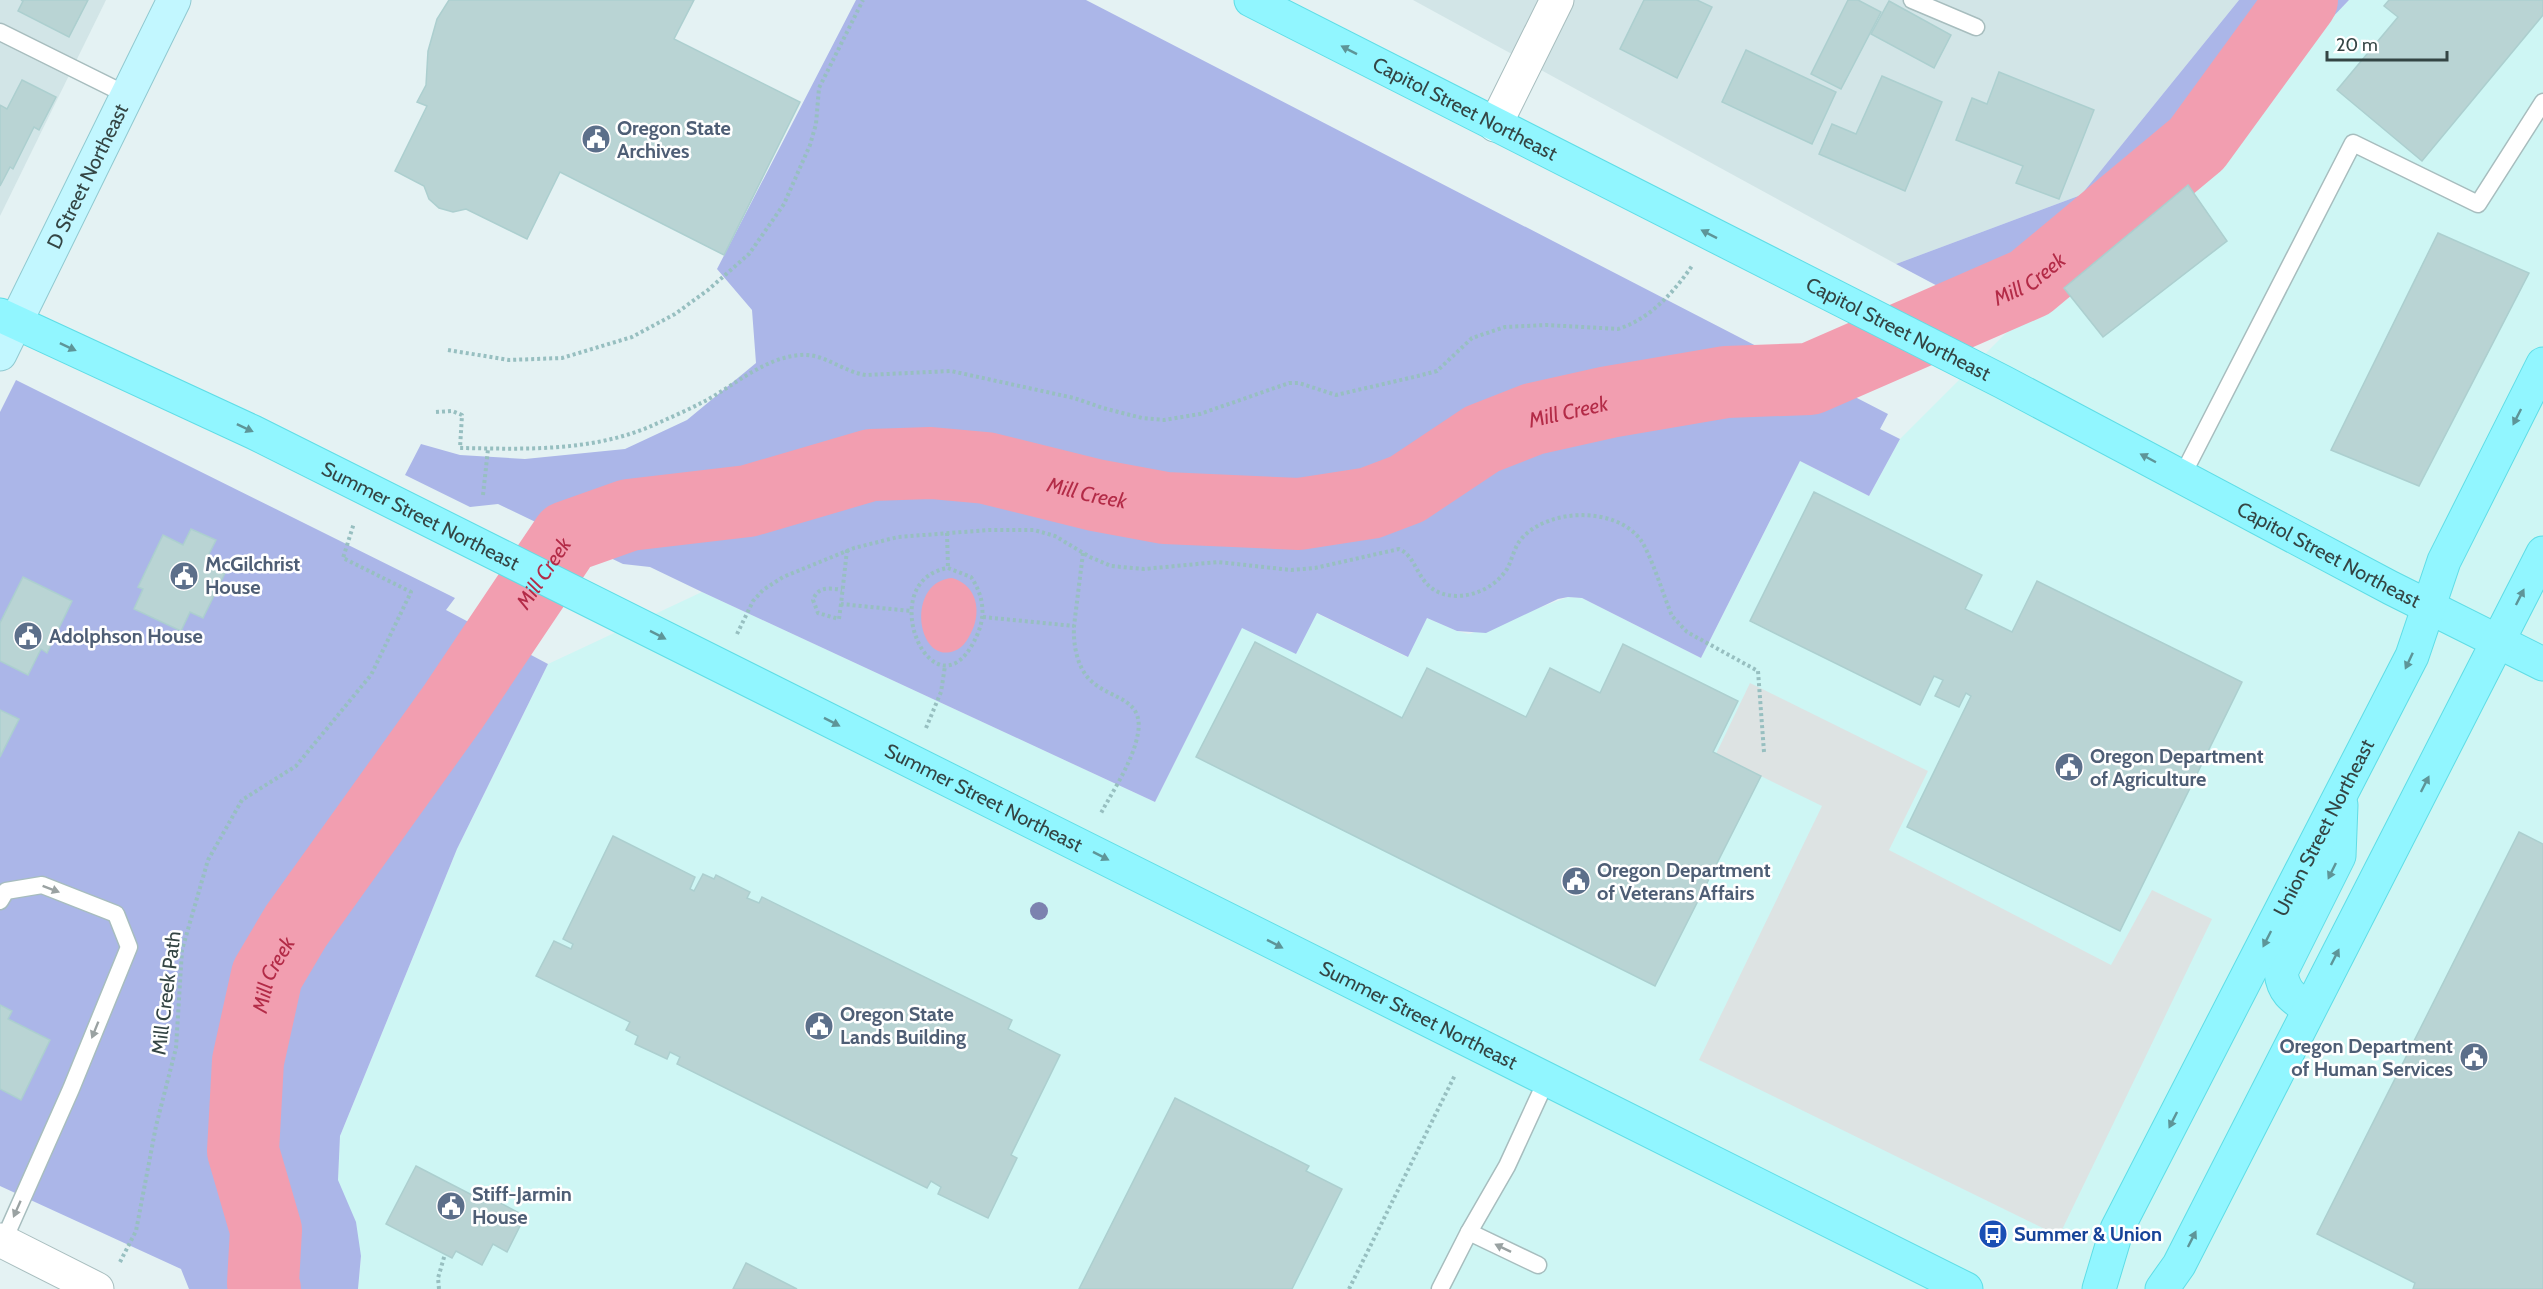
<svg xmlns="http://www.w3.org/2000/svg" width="2543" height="1289" font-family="Cabin,sans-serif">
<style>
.residential{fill:#d2e5e7}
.commercial{fill:#cef6f4}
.green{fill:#abb6e8}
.parking{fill:#dde3e3}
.water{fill:#f29eb0}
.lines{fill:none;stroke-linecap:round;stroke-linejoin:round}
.river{stroke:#f29eb0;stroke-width:72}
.building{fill:#b9d4d4;stroke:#accfcf;stroke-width:1.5}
.lane-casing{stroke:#a7bdbe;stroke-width:19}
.street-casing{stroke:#a7bdbe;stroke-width:35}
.secondary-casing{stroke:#90c9d0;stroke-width:35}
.primary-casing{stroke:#5fdde6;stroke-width:35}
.path{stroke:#97bfc0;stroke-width:4;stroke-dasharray:3 3;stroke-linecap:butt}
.lane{stroke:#fff;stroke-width:16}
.street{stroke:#fff;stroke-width:33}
.secondary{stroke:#c2f7ff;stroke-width:33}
.primary{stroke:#91f6ff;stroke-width:33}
.tree{fill:#7c82af}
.oneway{fill:#5e9598}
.oneway2{fill:#9aa2a2}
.labels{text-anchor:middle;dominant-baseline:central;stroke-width:5;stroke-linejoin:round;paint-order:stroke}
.street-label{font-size:20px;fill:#344544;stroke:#fff}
.service-label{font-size:20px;font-weight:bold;fill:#4e5e75;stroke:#fff;text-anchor:start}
.transit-label{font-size:20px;font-weight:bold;fill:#164399;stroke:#fff;text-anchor:start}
.water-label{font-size:21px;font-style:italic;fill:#b32b47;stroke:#fff}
</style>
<rect width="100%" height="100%" fill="#e4f2f3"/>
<g class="residential">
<polygon points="0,0 106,0 0,216"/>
<polygon points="1413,0 2239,0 2081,195 1896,264"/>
</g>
<polygon class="commercial" points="2349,0 2543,0 2543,1289 358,1289 361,1256 338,1180 340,1136 457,849 548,664 702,592 1155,802 1242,627 1316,613 1407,657 1427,618 1457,631 1469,634 1568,597 1582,598 1701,658 1800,461 1869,496 1900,439 2013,326 2156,203"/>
<g class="green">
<polygon points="856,0 1086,0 1888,414 1880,429 1900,439 1869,496 1800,461 1701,658 1582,598 1568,597 1558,599 1486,633 1457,631 1427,618 1408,657 1317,613 1296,654 1242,628 1155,802 702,592 650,567 623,564 498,504 470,507 405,475 421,444 460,455 525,459 625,449 687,420 756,363 752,310 717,269"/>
<polygon points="2239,0 2349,0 2156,203 2013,326 1896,264 2081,195"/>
<polygon points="16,380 455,598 446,610 548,664 457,849 340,1136 338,1180 356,1222 361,1256 358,1289 189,1289 181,1269 0,1186 0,412"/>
</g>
<polygon class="parking" points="1750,683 1928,771 1889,850 2111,965 2152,890 2212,919 2059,1236 1699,1060 1822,806 1716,754"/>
<path class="water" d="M952 578C974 584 981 606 974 626 970 636 964 648 954 651 917 665 905 582 952 578Z"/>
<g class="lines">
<path class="river" id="s1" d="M265 1289 263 1283 266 1230 243 1151 248 1061 267 975 296 926 453 707 567 537 629 515 748 501 871 465 931 463 986 468 1095 495 1165 508 1299 514 1370 503 1407 489 1482 439 1533 419 1609 402 1726 382 1810 379 2030 283 2197 144 2302 0"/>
</g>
<g class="building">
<polygon points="21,0 88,0 69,37 18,11 23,1"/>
<polygon points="449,0 694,0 674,39 800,102 724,255 560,172 527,239 466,209 453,212 439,208 429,199 424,186 395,171 427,106 417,102 426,85 428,51 437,19"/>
<polygon points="1644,0 1697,0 1712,7 1677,78 1620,49"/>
<polygon points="1848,0 1858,0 1881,12 1841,89 1811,74"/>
<polygon points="2389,0 2543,0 2543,15 2422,161 2337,90 2398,17 2384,6"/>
<polygon points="1889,1 1951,35 1934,68 1871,34"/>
<polygon points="1746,50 1836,92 1812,144 1722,102"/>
<polygon points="1999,72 2094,110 2059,199 2016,183 2023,166 1956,140 1972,98 1987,104"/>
<polygon points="1882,76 1942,102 1905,191 1819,154 1832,124 1856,134"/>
<polygon points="22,80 56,97 39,130 34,127 13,169 10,167 0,186 0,105 7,109"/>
<polygon points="2188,185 2227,241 2103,337 2064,288"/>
<polygon points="2438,233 2529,273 2419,486 2331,450"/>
<polygon points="1814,492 1982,575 1965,609 2012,632 2037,581 2242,682 2120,931 1907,827 1971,696 1966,693 1959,707 1935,696 1943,680 1934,676 1920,705 1750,621"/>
<polygon points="191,529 216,540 208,556 229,565 203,618 190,612 181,631 134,609 143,589 138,587 163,535 183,545"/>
<polygon points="23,577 72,601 47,653 41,649 28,675 0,661 0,623"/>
<polygon points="1255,642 1402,718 1427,668 1526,717 1550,668 1600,693 1623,644 1738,701 1713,752 1761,776 1655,986 1196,757"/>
<polygon points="0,710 19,719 0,757"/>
<polygon points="2519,832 2543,844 2543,1289 2413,1289 2415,1283 2317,1234"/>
<polygon points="613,836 695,877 690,889 694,891 703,874 714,879 716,875 750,892 747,898 759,903 762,897 1012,1020 1008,1029 1060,1055 1011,1155 1017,1158 988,1218 938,1194 941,1187 931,1181 927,1188 677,1064 680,1057 670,1052 667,1059 635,1044 638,1036 626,1030 630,1022 536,976 554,941 571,949 573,944 563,939"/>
<polygon points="0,1005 12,1011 8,1019 50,1040 21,1100 0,1089"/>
<polygon points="1175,1098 1309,1166 1306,1171 1342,1189 1292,1289 1079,1289"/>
<polygon points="416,1166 472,1195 476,1190 525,1216 507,1252 493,1244 482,1265 456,1251 452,1258 386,1224"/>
<polygon points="746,1263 797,1289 733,1289"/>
</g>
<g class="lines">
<g class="lane-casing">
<g id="lane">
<polyline points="1912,0 1976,27"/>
<polyline points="0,32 127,95"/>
<polyline points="2182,476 2353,143 2478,204 2543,102"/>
<polyline points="0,901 6,891 42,885 116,914 129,947 71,1089 3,1242"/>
<polyline points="1469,1232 1538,1265"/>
<polyline points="1440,1289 1469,1232 1507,1166 1547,1079"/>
</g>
</g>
<g class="street-casing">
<g id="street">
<polyline points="1495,125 1557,0"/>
<polyline points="0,1240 97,1289"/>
</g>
</g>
<g class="secondary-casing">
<g id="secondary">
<path id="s2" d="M0 354 174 0"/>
</g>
</g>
<g class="primary-casing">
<g id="primary">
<path id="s3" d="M1251 0 2003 382 2391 588 2543 664"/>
<path id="s4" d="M0 315 253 432 1966 1289"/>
<path d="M2309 1009C2293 998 2283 992 2281 972L2339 856 2341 805"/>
<path id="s5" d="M2099 1289 2117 1229 2412 656 2444 561 2543 364"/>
<polyline points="2162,1289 2179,1265 2543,553"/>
</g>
</g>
<g class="path">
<polyline points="448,350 509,360 562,358 632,337 675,314 708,290 749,254 784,204 810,145 816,124 819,88 863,0"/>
<path d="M436 412 452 411 462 415 460 448C524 449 588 452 649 427 667 419 686 411 703 402 734 386 765 357 801 355 824 353 843 372 866 375L951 371 1074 398 1103 408 1142 418 1164 420 1200 414 1289 383H1299L1336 395 1418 376 1437 371 1472 338 1505 327 1546 325 1618 329C1650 319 1673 293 1692 266"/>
<polyline points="483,495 488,449"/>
<polyline points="947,533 948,568"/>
<polyline points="847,550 841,604 911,611"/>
<path d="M1083 553 1074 626C1073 644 1077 666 1089 679 1112 702 1149 696 1136 742 1129 767 1113 791 1101 813"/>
<path d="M948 568 971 577C983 595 986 613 978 633 937 730 869 581 948 568Z"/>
<path d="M841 604 839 619 818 613 813 600C818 586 830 588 842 590"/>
<polyline points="983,617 1074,626"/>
<path d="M737 634 753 601 763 590 783 577 854 548 898 537 989 530H1034L1055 536 1090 557 1111 566 1144 569 1218 562 1291 570 1315 568 1399 549C1421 558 1415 594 1456 596 1476 596 1496 586 1507 569 1513 558 1514 546 1523 537 1551 508 1615 507 1640 539 1651 554 1664 597 1672 616L1687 632 1758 671 1764 752"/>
<polyline points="926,728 941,692 945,666"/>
<polyline points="120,1262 136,1231 156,1126 176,1048 182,950 208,860 242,800 296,766 371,675 411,592 343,558 354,523"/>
<polyline points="439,1289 438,1278 445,1254"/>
<polyline points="1349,1289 1455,1075"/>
</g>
<use href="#lane" class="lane"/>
<use href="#street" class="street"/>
<use href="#secondary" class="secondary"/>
<use href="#primary" class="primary"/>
</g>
<circle class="tree" cx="1039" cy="911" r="9"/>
<defs><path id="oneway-solid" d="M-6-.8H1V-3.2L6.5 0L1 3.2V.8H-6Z" transform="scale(1.5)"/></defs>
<g class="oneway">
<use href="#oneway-solid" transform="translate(1349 50) rotate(-153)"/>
<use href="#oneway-solid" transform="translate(1709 234) rotate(-153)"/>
<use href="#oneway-solid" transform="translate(68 347) rotate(25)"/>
<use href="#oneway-solid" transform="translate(2517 417) rotate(117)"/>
<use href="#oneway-solid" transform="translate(245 428) rotate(25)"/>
<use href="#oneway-solid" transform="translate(2148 458) rotate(-152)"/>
<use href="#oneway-solid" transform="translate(2520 597) rotate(-63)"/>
<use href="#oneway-solid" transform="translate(658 635) rotate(27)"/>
<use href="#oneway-solid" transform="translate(2409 661) rotate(115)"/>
<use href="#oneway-solid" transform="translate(832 722) rotate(27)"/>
<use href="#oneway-solid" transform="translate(2425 784) rotate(-63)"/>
<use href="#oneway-solid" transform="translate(1101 856) rotate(27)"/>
<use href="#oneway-solid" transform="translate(2332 871) rotate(116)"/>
<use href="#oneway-solid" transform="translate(2267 939) rotate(117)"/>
<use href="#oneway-solid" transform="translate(1275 944) rotate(27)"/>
<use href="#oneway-solid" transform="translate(2335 957) rotate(-63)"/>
<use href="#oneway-solid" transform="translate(2173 1120) rotate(117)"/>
<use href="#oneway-solid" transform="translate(2192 1239) rotate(-63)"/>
</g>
<g class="oneway2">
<use href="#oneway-solid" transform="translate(51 889) rotate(21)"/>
<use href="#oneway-solid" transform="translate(95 1030) rotate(112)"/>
<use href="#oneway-solid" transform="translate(17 1209) rotate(114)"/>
<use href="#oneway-solid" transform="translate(1503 1248) rotate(-154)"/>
</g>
<defs>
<g id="civic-disc" transform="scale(1.5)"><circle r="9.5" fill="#5c6f8a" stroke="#fff"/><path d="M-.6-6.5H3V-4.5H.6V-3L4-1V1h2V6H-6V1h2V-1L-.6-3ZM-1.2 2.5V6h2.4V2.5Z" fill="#fff"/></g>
<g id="bus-disc" transform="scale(1.5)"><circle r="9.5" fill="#1a4fb4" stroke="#fff"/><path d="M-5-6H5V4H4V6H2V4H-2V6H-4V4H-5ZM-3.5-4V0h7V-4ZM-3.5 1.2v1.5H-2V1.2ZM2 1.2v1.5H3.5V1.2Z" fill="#fff"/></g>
</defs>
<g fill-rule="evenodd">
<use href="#civic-disc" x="596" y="139"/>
<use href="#civic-disc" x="184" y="576"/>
<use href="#civic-disc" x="28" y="636"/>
<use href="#civic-disc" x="2069" y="767"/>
<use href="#civic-disc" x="1576" y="881"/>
<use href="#civic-disc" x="819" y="1026"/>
<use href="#civic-disc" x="2474" y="1057"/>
<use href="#civic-disc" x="451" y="1206"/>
<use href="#bus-disc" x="1993" y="1234"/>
</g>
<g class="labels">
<g class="street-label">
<text stroke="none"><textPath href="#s3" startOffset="240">Capitol Street Northeast</textPath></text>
<text stroke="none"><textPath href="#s2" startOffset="198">D Street Northeast</textPath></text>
<text stroke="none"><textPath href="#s3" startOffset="726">Capitol Street Northeast</textPath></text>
<text stroke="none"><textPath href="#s4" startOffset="466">Summer Street Northeast</textPath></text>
<text stroke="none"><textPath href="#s3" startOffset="1212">Capitol Street Northeast</textPath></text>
<text stroke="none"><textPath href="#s4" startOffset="1096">Summer Street Northeast</textPath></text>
<text stroke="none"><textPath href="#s5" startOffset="514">Union Street Northeast</textPath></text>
<text transform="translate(166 993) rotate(-83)">Mill Creek Path</text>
<text stroke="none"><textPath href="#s4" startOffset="1582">Summer Street Northeast</textPath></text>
</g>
<g class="service-label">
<text x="617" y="128">Oregon State<tspan x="617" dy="23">Archives</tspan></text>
<text x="205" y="564">McGilchrist<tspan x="205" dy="23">House</tspan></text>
<text x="49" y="636">Adolphson House</text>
<text x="2090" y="756">Oregon Department<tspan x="2090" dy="23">of Agriculture</tspan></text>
<text x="1597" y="870">Oregon Department<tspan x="1597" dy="23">of Veterans Affairs</tspan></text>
<text x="840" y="1014">Oregon State<tspan x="840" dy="23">Lands Building</tspan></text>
<text x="2453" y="1046" text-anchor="end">Oregon Department<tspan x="2453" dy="23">of Human Services</tspan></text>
<text x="472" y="1194">Stiff-Jarmin<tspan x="472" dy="23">House</tspan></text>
</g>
<g class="transit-label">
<text x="2014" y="1234">Summer &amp; Union</text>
</g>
<g class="water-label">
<text stroke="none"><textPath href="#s1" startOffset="2376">Mill Creek</textPath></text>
<text stroke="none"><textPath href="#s1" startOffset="1890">Mill Creek</textPath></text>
<text stroke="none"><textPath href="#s1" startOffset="1384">Mill Creek</textPath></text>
<text stroke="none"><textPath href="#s1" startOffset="808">Mill Creek</textPath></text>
<text stroke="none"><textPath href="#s1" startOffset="322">Mill Creek</textPath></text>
</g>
</g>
<path d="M2327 51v9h120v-9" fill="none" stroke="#344544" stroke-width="3"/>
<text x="2336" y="51" font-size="18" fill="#344544" stroke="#ffffff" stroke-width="4.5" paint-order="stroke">20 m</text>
</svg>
